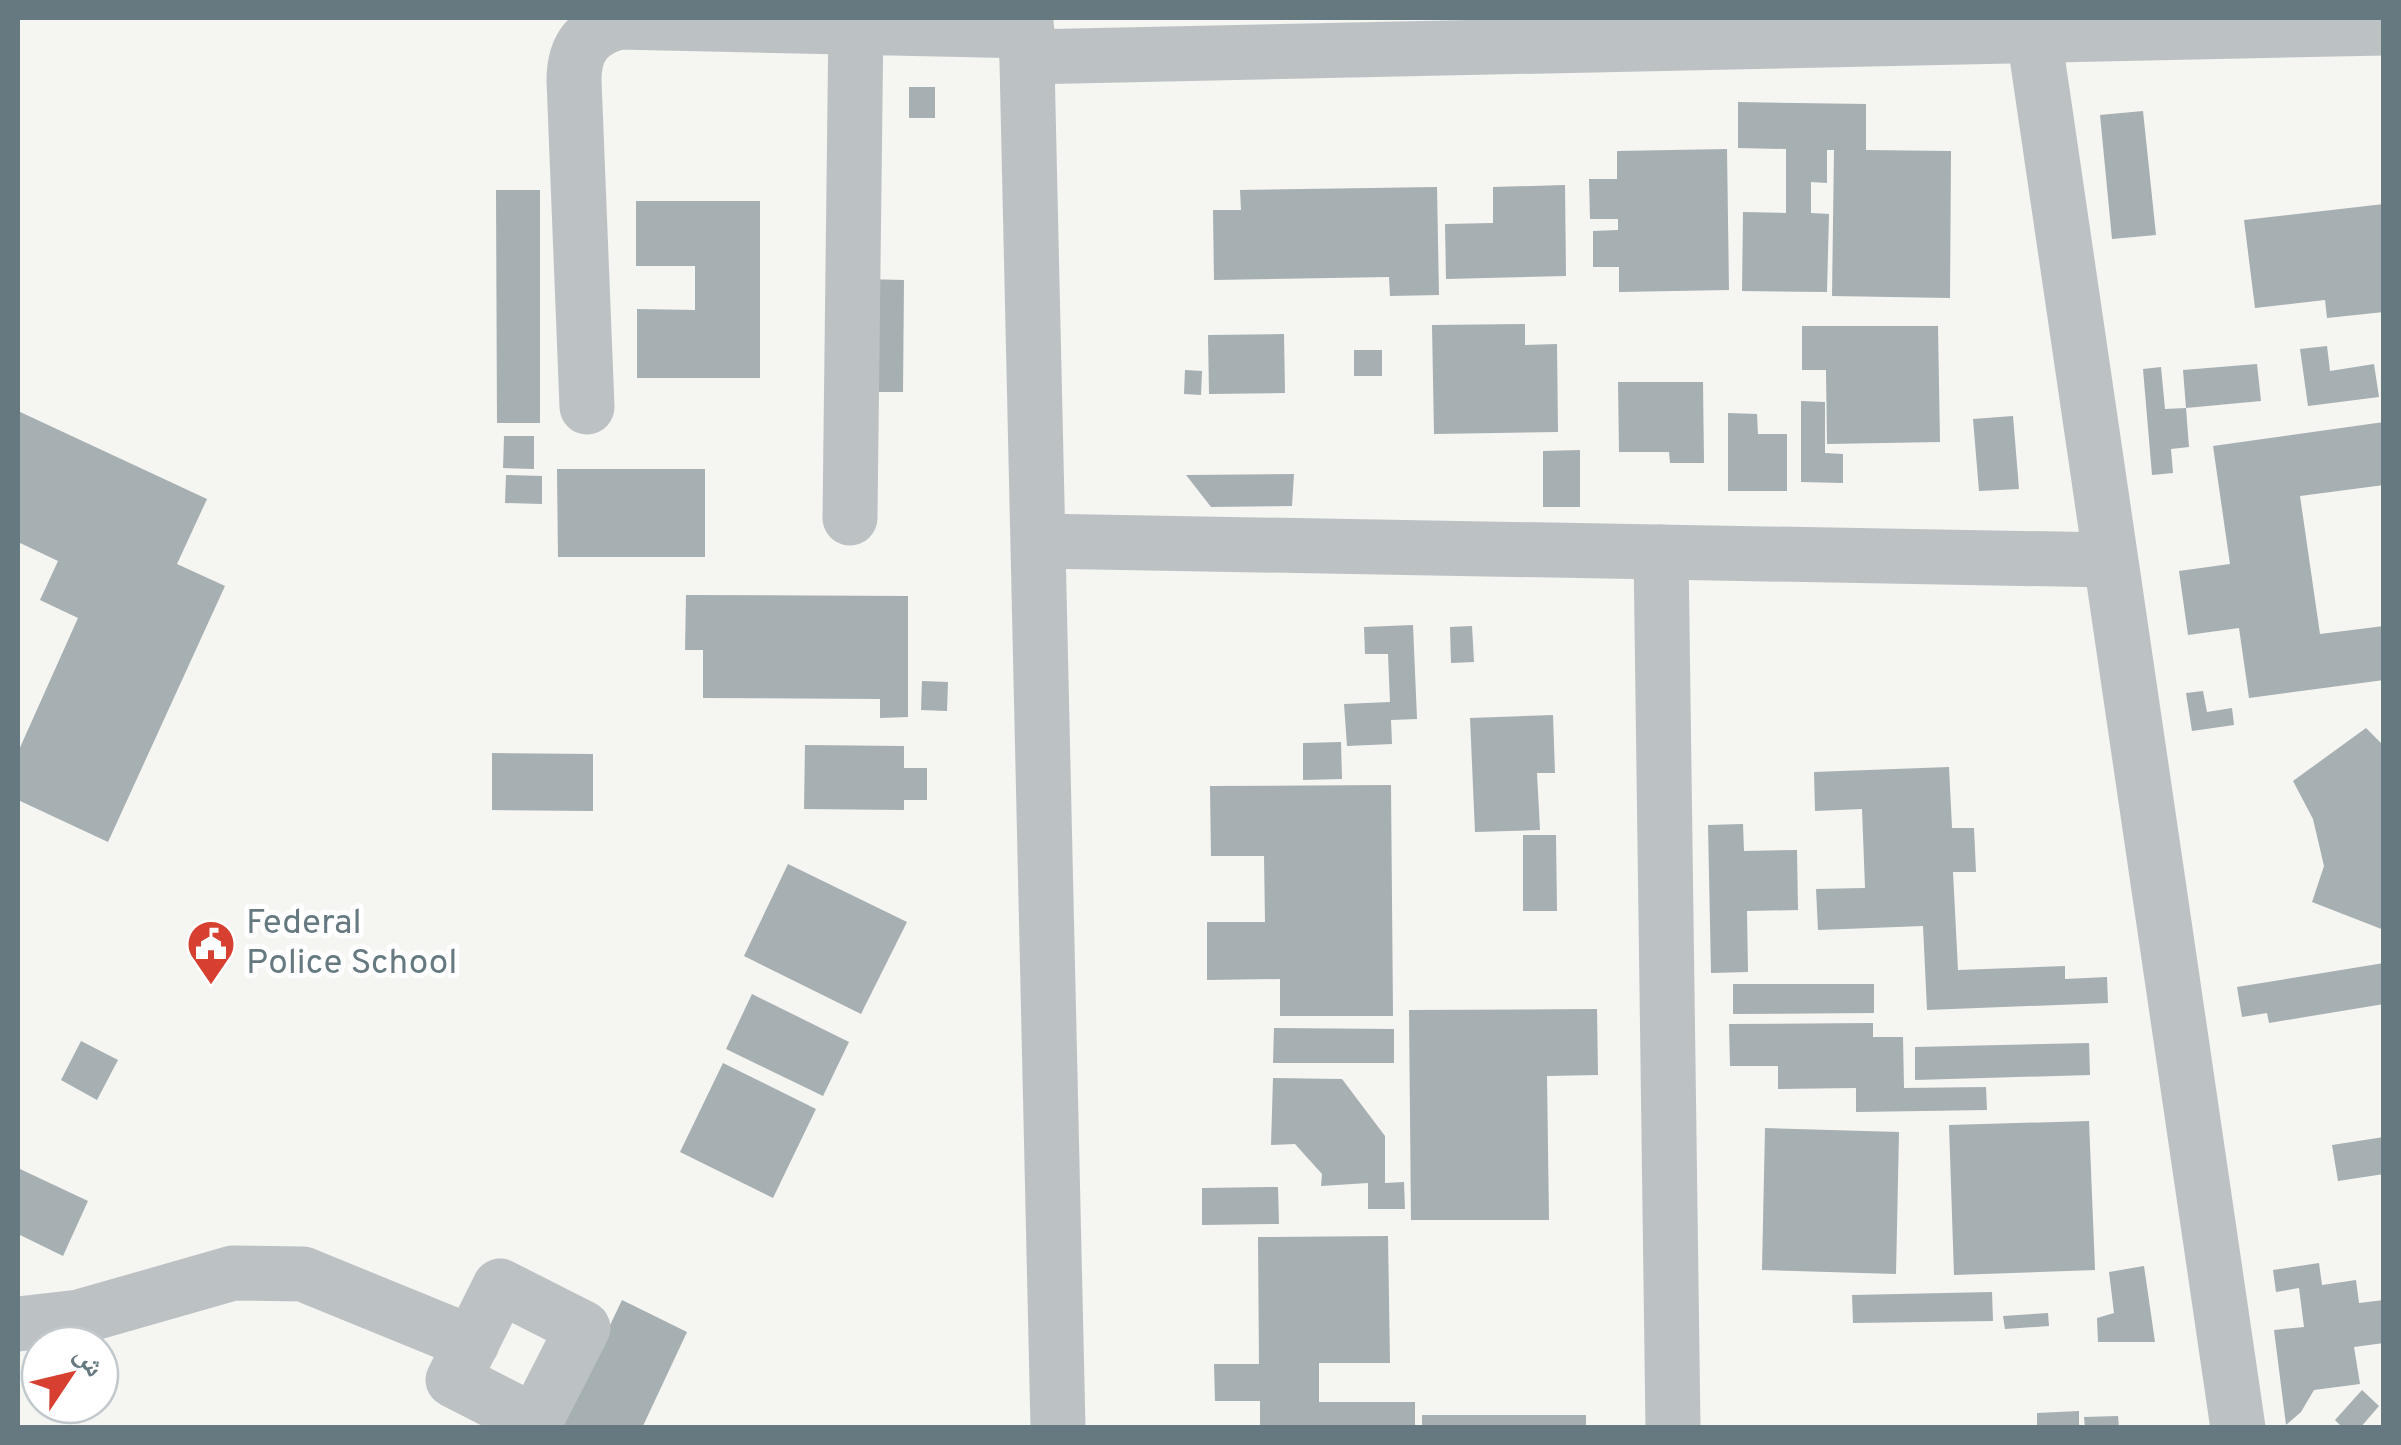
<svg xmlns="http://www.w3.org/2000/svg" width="2401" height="1445" font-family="Overpass,'Noto Naskh Arabic',sans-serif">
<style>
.building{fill:#a6afb2}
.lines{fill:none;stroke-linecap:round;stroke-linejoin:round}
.minor{stroke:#bcc2c4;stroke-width:55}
.labels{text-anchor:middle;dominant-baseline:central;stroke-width:10;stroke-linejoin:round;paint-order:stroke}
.poi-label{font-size:35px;fill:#667981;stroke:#fff;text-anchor:start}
</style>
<rect width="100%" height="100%" fill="#f5f5f2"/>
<g class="building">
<rect x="909" y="87" width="26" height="31"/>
<polygon points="1738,102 1866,104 1866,150 1951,151 1950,298 1832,296 1834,150 1827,150 1827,183 1811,182 1811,213 1829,214 1827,292 1742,291 1743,212 1786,213 1786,149 1738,148"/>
<polygon points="2143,111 2156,235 2112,239 2100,115"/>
<polygon points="1727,149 1729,290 1619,292 1619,267 1593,267 1593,231 1618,230 1618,219 1590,219 1589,179 1617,179 1617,151"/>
<polygon points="1565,185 1566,276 1446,279 1445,224 1493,223 1493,187"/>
<polygon points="1437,187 1439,295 1390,296 1389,277 1214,280 1213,210 1241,210 1240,190"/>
<polygon points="496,190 540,190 540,423 497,423"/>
<polygon points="636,201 760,201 760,378 637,378 637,309 695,310 695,266 636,266"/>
<polygon points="2384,204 2384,312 2327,318 2325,300 2255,308 2244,220"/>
<polygon points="863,279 904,280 903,392 863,392"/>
<polygon points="1525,324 1525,345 1557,344 1558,432 1434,434 1432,325"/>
<polygon points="1802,326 1938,326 1940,442 1827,444 1826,370 1802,370"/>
<polygon points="1284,334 1285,393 1209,394 1208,335"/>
<polygon points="2327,346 2330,371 2374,364 2379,397 2308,406 2300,349"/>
<rect x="1354" y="350" width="28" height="26"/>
<polygon points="2257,364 2261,401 2186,408 2183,370"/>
<polygon points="2161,367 2165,409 2186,408 2189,447 2171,449 2173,473 2152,475 2143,369"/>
<polygon points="1185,370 1202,371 1201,395 1184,394"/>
<polygon points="1618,382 1703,382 1704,463 1670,463 1669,452 1619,452"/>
<polygon points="1801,401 1825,402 1825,453 1843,454 1843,483 1801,482"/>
<polygon points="18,411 207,499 177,564 225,586 108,842 18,800 18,752 78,618 40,600 58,561 18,542"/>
<polygon points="1728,413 1757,414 1758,434 1787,434 1787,491 1728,491"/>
<polygon points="2013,416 2019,489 1979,491 1973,419"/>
<polygon points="2384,422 2384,485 2300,496 2320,634 2384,626 2384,680 2249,698 2239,628 2188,635 2179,571 2230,564 2213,446"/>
<polygon points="504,436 534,436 534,469 503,468"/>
<polygon points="1580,450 1580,507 1543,507 1543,451"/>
<polygon points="557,469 705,469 705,557 558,557"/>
<polygon points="1294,474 1292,506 1211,507 1186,475"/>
<polygon points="506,475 542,476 542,504 505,503"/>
<polygon points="686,595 908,596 908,717 880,718 880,699 703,698 703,650 685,650"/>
<polygon points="1413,625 1417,719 1391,720 1392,744 1347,746 1344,704 1390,702 1388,654 1365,654 1364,627"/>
<polygon points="1472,626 1474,662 1451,663 1450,627"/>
<polygon points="922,681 948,682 947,711 921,710"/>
<polygon points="2203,691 2207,712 2232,708 2234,725 2192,731 2186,693"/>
<polygon points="1553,715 1555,773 1537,773 1540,830 1475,832 1470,718"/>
<polygon points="2366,728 2384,746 2384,930 2312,902 2324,866 2313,819 2293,781"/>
<polygon points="1341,742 1342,779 1303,780 1303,743"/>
<polygon points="805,745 904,746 904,768 927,768 927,800 904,800 904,810 804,809"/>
<polygon points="492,753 593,754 593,811 492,810"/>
<polygon points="1949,767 1952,828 1974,828 1976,872 1953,872 1958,970 2065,966 2065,979 2107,977 2108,1003 1927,1010 1923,926 1818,930 1816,889 1865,888 1862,809 1815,811 1814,772"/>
<polygon points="1391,785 1393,1016 1280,1016 1280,979 1207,980 1207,922 1265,922 1264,856 1211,856 1210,786"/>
<polygon points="1743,824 1744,851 1797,850 1798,910 1747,911 1748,972 1711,973 1708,825"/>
<polygon points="1523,835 1556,835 1557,911 1523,911"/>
<polygon points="788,864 907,922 861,1014 744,956"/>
<polygon points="2384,963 2384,1004 2269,1023 2267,1013 2242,1017 2237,987"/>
<polygon points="1733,984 1874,984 1874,1013 1733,1014"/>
<polygon points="752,994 849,1042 823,1096 726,1049"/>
<polygon points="1597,1009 1598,1075 1547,1076 1549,1220 1411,1220 1409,1010"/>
<polygon points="1873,1023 1873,1037 1903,1037 1904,1088 1986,1087 1987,1110 1856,1112 1856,1088 1778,1089 1778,1066 1730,1066 1729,1024"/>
<polygon points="1274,1028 1394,1029 1394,1063 1273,1063"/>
<polygon points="81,1041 118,1060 97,1100 61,1080"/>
<polygon points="2089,1043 2090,1075 1915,1080 1915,1047"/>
<polygon points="723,1063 816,1109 773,1198 680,1152"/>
<polygon points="1273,1078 1342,1079 1385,1136 1385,1183 1404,1182 1405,1209 1368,1209 1368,1183 1321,1186 1322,1174 1295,1144 1271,1145"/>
<polygon points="2089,1121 2095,1270 1954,1275 1949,1125"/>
<polygon points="1765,1128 1899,1132 1896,1274 1762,1270"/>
<polygon points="2384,1137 2384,1174 2338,1181 2332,1145"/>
<polygon points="20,1169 88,1201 63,1256 18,1234"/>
<polygon points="1278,1187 1279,1224 1202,1225 1202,1188"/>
<polygon points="1388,1236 1390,1363 1319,1363 1319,1402 1415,1402 1415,1428 1260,1428 1260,1401 1215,1401 1214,1364 1259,1364 1258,1237"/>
<polygon points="2319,1263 2322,1285 2356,1280 2359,1303 2384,1300 2384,1343 2354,1347 2360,1384 2314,1390 2301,1412 2286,1425 2274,1330 2304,1327 2299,1288 2276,1292 2273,1270"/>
<polygon points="2144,1266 2155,1342 2098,1342 2097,1318 2114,1313 2109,1272"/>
<polygon points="1992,1292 1993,1321 1853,1323 1852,1295"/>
<polygon points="622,1300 687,1332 642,1428 561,1428"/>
<polygon points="2048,1313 2049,1326 2005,1329 2003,1316"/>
<polygon points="2362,1390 2379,1406 2360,1428 2343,1428 2335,1420"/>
<polygon points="2079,1411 2079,1428 2037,1428 2037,1413"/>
<rect x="1422" y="1415" width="164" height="13"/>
<polygon points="2118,1416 2119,1428 2085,1428 2084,1417"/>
</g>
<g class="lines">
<g class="minor">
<polyline points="1026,18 1058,1428"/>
<polyline points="2034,36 2238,1428"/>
<polyline points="1027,57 2384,28"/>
<path d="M587 407 574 80C574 48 588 30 619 22L1027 31"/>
<polyline points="850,518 856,18"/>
<polyline points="1039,541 2110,560"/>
<polyline points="1661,552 1673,1428"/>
<polygon points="500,1286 583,1328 535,1422 453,1380"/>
<polyline points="18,1324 79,1317 233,1273 303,1274 472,1343"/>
</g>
</g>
<defs>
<g id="civic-pin" transform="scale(2.5)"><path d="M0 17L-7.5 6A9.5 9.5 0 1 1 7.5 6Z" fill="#d74030" stroke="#fff"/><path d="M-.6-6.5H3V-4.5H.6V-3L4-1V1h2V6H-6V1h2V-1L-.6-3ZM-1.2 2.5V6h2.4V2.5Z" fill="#fff"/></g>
</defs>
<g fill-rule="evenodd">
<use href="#civic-pin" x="211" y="944"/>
</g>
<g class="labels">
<g class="poi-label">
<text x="246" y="924">Federal<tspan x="246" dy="40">Police School</tspan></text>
</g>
</g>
<rect width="2401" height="1445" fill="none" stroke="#667981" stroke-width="40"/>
<g transform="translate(70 1375) rotate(55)"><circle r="48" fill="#ffffff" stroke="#c2c9cd" stroke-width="2.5"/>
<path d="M0-8L18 38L0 25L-18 38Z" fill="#d74030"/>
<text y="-15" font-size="28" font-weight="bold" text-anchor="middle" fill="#667981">ش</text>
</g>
</svg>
